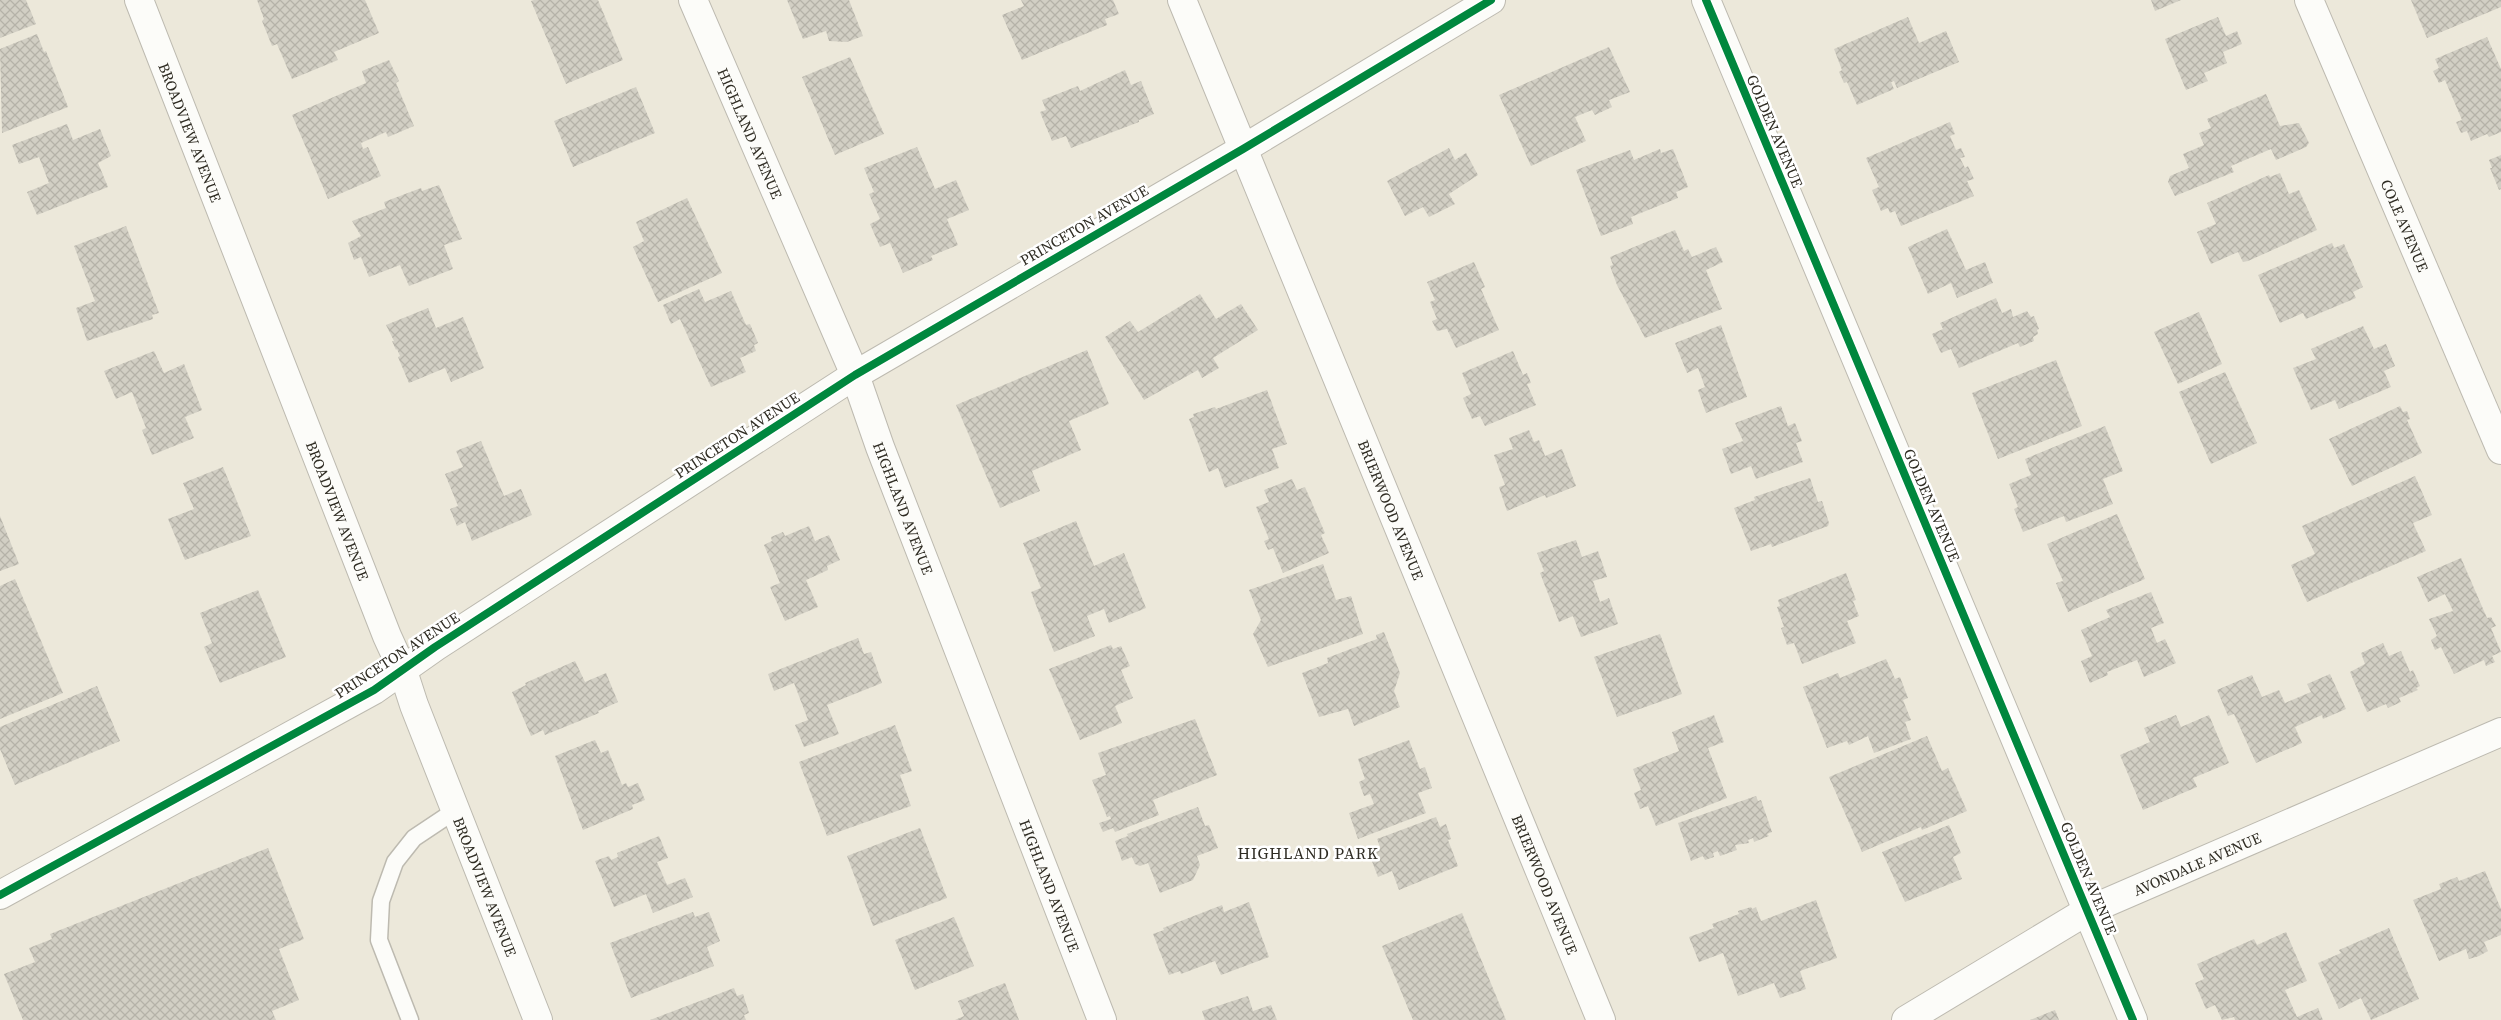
<svg xmlns="http://www.w3.org/2000/svg" width="2501" height="1020" font-family="'Source Serif 4',serif">
<style>
.building{fill:url(#building-cross-hatch)}
.lines{fill:none;stroke-linecap:round;stroke-linejoin:round}
.service-casing{stroke:#bdbab0;stroke-width:19}
.minor-casing{stroke:#bdbab0;stroke-width:30}
.tertiary-casing{stroke:#bdbab0;stroke-width:30}
.service{stroke:#fcfcf9;stroke-width:16}
.minor{stroke:#fcfcf9;stroke-width:28}
.tertiary{stroke:#fcfcf9;stroke-width:28}
.cycleway-casing{stroke:#fff;stroke-width:11}
.cycleway{stroke:#00873e;stroke-width:8}
.labels{text-anchor:middle;dominant-baseline:central;stroke-width:5;stroke-linejoin:round;paint-order:stroke}
.street-label{font-size:15px;fill:#2f2c23;stroke:#fff}
.neighbourhood-label{font-size:16px;letter-spacing:1px;fill:#2f2c23;stroke:#fff}
</style>
<defs>
<pattern id="building-cross-hatch" width="8" height="8" patternUnits="userSpaceOnUse" patternTransform="scale(1.25)"><rect width="8" height="8" fill="#d2cfc4"/><path d="M0 0l8 8M0 8l8-8" fill="none" stroke="#b5b2a8"/></pattern>
</defs>
<rect width="100%" height="100%" fill="#ece8da"/>
<g class="building">
<polygon points="0,0 26,0 36,24 0,38"/>
<polygon points="257,0 365,0 379,33 334,52 338,60 292,79 277,44 272,46 262,21 264,19"/>
<polygon points="534,0 598,0 623,60 566,84 531,1"/>
<polygon points="787,0 849,0 863,36 847,42 829,41 826,31 803,39"/>
<polygon points="1021,0 1113,0 1119,14 1105,19 1107,25 1022,60 1002,15 1024,6"/>
<polygon points="2151,0 2181,0 2155,11"/>
<polygon points="2411,0 2501,0 2501,7 2427,38"/>
<polygon points="1908,17 1919,43 1946,31 1959,62 1897,88 1894,81 1891,82 1894,89 1857,105 1847,82 1844,83 1839,72 1842,70 1834,49"/>
<polygon points="2218,17 2226,36 2237,31 2242,44 2223,52 2227,63 2204,73 2208,81 2186,90 2165,39"/>
<polygon points="37,34 44,52 46,51 68,107 2,133 0,49"/>
<polygon points="2487,37 2501,69 2501,132 2489,137 2487,134 2471,141 2467,131 2461,133 2456,122 2462,120 2445,80 2439,83 2433,71 2439,68 2435,59"/>
<polygon points="1609,47 1630,92 1609,100 1612,107 1595,115 1592,110 1575,117 1586,141 1531,166 1499,95"/>
<polygon points="850,57 884,134 835,155 802,77"/>
<polygon points="389,60 399,81 396,83 414,126 388,137 386,132 361,143 363,149 368,147 381,176 328,199 292,115 366,83 362,71"/>
<polygon points="1125,70 1131,85 1141,81 1154,114 1139,120 1139,122 1071,148 1066,136 1052,141 1040,112 1046,110 1042,100 1078,86 1080,91"/>
<polygon points="636,87 655,133 573,167 554,121"/>
<polygon points="2266,94 2280,126 2299,123 2309,143 2306,147 2276,160 2271,149 2231,166 2234,172 2175,196 2168,182 2170,176 2189,168 2183,154 2204,145 2199,133 2211,128 2207,119"/>
<polygon points="1950,122 1955,134 1950,136 1956,150 1961,148 1965,157 1960,158 1965,168 1968,166 1974,179 1967,181 1974,196 1901,226 1895,211 1890,213 1888,208 1881,211 1872,190 1879,187 1866,158"/>
<polygon points="67,124 73,140 100,129 111,156 98,163 108,187 37,215 27,192 49,183 39,157 19,164 12,145"/>
<polygon points="917,147 935,189 956,180 969,210 947,219 958,245 931,256 933,260 903,273 890,243 880,247 870,224 880,219 869,194 874,192 864,168"/>
<polygon points="1449,148 1455,160 1466,153 1478,175 1449,194 1455,204 1429,217 1423,207 1405,216 1387,181"/>
<polygon points="1660,149 1661,153 1673,149 1688,187 1676,192 1678,198 1631,217 1633,224 1601,236 1576,170 1630,150 1634,160"/>
<polygon points="2501,155 2501,189 2499,190 2490,168 2492,168 2489,160"/>
<polygon points="2280,173 2289,194 2299,190 2317,230 2248,261 2243,262 2238,252 2211,264 2197,232 2216,224 2207,203 2269,175 2270,177"/>
<polygon points="439,185 462,239 444,245 453,269 409,286 400,265 369,277 361,257 354,260 348,243 361,236 352,221 386,208 384,202 421,188 422,191"/>
<polygon points="687,198 722,273 658,302 633,247 644,241 636,222"/>
<polygon points="126,226 159,313 152,315 153,319 87,341 76,308 95,301 74,246"/>
<polygon points="1947,229 1966,270 1985,262 1993,283 1957,298 1951,283 1928,294 1908,247"/>
<polygon points="1675,230 1684,251 1688,249 1692,257 1716,247 1723,262 1706,270 1722,309 1645,338 1617,285 1610,266 1613,265 1610,257"/>
<polygon points="2332,243 2334,248 2344,244 2363,287 2353,292 2356,298 2306,319 2303,313 2280,323 2258,275"/>
<polygon points="1474,262 1485,287 1481,289 1499,330 1456,348 1447,329 1437,331 1432,321 1437,319 1430,302 1435,300 1427,282"/>
<polygon points="699,289 705,302 731,291 746,325 750,324 758,343 754,345 756,351 740,358 746,372 711,387 680,319 671,324 663,305"/>
<polygon points="1200,294 1216,319 1241,304 1258,330 1213,358 1219,368 1202,378 1198,370 1144,400 1105,337 1130,321 1138,332"/>
<polygon points="1996,298 2002,313 2011,309 2013,317 2027,311 2031,317 2034,316 2039,329 2037,330 2038,334 2033,337 2034,341 2020,347 2018,343 1959,368 1951,349 1941,353 1932,334 1943,329 1940,323"/>
<polygon points="428,308 436,328 463,317 484,368 451,382 445,368 409,383 398,357 400,356 397,349 396,350 392,341 394,341 386,325"/>
<polygon points="2199,312 2222,364 2178,384 2154,332"/>
<polygon points="1721,325 1747,397 1706,413 1698,390 1705,387 1698,368 1687,373 1675,343"/>
<polygon points="2363,326 2374,349 2386,344 2395,366 2384,371 2391,387 2339,409 2335,400 2311,410 2293,368 2316,359 2311,349"/>
<polygon points="1087,350 1109,404 1069,421 1081,450 1032,471 1040,491 1000,508 956,405"/>
<polygon points="154,351 164,373 184,364 202,410 185,417 194,438 152,455 142,430 146,428 132,392 116,399 104,371"/>
<polygon points="1513,351 1523,375 1527,373 1531,383 1527,384 1536,405 1485,426 1480,416 1472,419 1463,398 1471,394 1462,373"/>
<polygon points="2056,360 2082,426 1998,459 1972,393"/>
<polygon points="2225,372 2257,443 2211,464 2179,392"/>
<polygon points="1267,390 1287,444 1272,449 1279,468 1225,488 1218,468 1209,472 1189,419 1194,417 1193,414 1215,407 1216,409"/>
<polygon points="1781,406 1788,426 1795,423 1802,441 1796,443 1803,462 1756,479 1751,466 1731,474 1722,449 1743,441 1735,423"/>
<polygon points="2400,406 2403,412 2407,411 2410,419 2407,420 2422,453 2352,486 2329,439"/>
<polygon points="2105,426 2123,471 2103,479 2113,504 2066,522 2064,516 2023,532 2014,509 2018,507 2009,484 2031,475 2025,459"/>
<polygon points="1529,430 1534,442 1539,440 1545,456 1562,449 1576,486 1546,498 1545,495 1507,511 1499,487 1505,485 1494,455 1513,449 1509,438"/>
<polygon points="481,441 504,496 521,489 532,515 472,541 465,522 457,526 450,509 458,506 445,474 463,467 456,451"/>
<polygon points="223,467 251,536 185,560 168,519 194,509 183,483"/>
<polygon points="2415,476 2432,515 2413,523 2426,551 2307,602 2291,565 2315,554 2302,526"/>
<polygon points="1810,478 1818,502 1822,501 1829,523 1828,526 1772,547 1771,544 1751,551 1734,508 1755,500 1754,497"/>
<polygon points="1292,479 1297,490 1305,487 1325,533 1321,535 1329,553 1283,573 1273,548 1268,550 1264,541 1269,539 1256,507 1269,502 1264,490"/>
<polygon points="2117,514 2145,579 2068,612 2056,583 2063,581 2047,544"/>
<polygon points="0,516 19,564 0,571"/>
<polygon points="1076,521 1094,566 1124,553 1146,608 1109,623 1104,609 1087,616 1095,636 1054,652 1031,592 1041,588 1023,543"/>
<polygon points="809,526 815,541 829,535 840,560 827,566 828,570 806,580 818,607 785,621 770,587 780,583 764,545 772,541 771,537 783,532 785,536"/>
<polygon points="1576,540 1582,557 1598,551 1607,577 1593,581 1600,602 1609,598 1618,624 1581,637 1573,616 1559,622 1540,573 1544,571 1537,553"/>
<polygon points="2461,558 2487,618 2491,617 2496,626 2491,628 2501,652 2492,656 2495,662 2486,666 2484,660 2454,674 2441,647 2435,650 2431,640 2437,636 2429,619 2453,611 2445,594 2428,602 2417,577"/>
<polygon points="1323,564 1336,600 1351,596 1363,634 1268,667 1253,634 1261,620 1249,590"/>
<polygon points="1846,573 1856,600 1853,601 1859,616 1847,621 1856,643 1802,664 1794,643 1787,645 1781,628 1784,627 1777,607 1780,606 1778,600"/>
<polygon points="15,579 63,693 0,719 0,586"/>
<polygon points="258,590 286,657 220,683 204,647 212,643 200,613"/>
<polygon points="2151,592 2164,623 2151,628 2157,643 2165,639 2176,663 2144,677 2137,660 2107,672 2108,675 2090,683 2081,661 2092,656 2081,630 2110,617 2106,610"/>
<polygon points="1384,632 1400,673 1394,691 1400,707 1354,726 1348,709 1319,717 1302,673 1328,663 1327,658 1377,639 1376,635"/>
<polygon points="1660,634 1682,694 1617,717 1594,657"/>
<polygon points="858,638 864,654 871,652 882,683 827,705 839,734 804,747 795,725 808,720 794,683 774,691 768,674"/>
<polygon points="2383,643 2389,656 2401,651 2410,672 2413,670 2420,686 2416,688 2418,690 2399,698 2401,702 2388,708 2386,704 2367,712 2350,672 2365,664 2361,653"/>
<polygon points="1111,645 1113,649 1121,646 1130,666 1121,670 1133,698 1115,706 1122,723 1080,740 1049,669"/>
<polygon points="1886,659 1895,679 1900,677 1908,698 1903,700 1911,720 1905,722 1911,739 1874,753 1868,736 1849,745 1847,741 1827,748 1803,687 1838,673 1840,678"/>
<polygon points="575,661 585,682 606,673 618,702 598,711 599,713 545,735 543,730 531,736 512,692 526,685 525,683"/>
<polygon points="2330,674 2346,709 2323,719 2322,715 2295,727 2302,743 2256,763 2234,714 2228,716 2217,690 2252,675 2262,697 2279,690 2285,703 2311,692 2307,684"/>
<polygon points="97,686 120,741 15,785 0,749 0,727"/>
<polygon points="1714,715 1724,742 1708,748 1727,798 1656,826 1648,806 1640,809 1634,793 1641,790 1633,769 1679,751 1672,732"/>
<polygon points="2176,715 2181,727 2209,715 2229,763 2193,778 2197,787 2143,810 2120,755 2150,742 2144,728"/>
<polygon points="1195,719 1217,775 1153,800 1159,815 1115,832 1113,828 1103,832 1099,823 1111,819 1110,816 1107,817 1092,780 1106,775 1098,753"/>
<polygon points="895,725 912,771 900,775 911,806 827,836 799,762"/>
<polygon points="1927,736 1942,771 1948,768 1967,811 1922,830 1921,827 1862,852 1829,777"/>
<polygon points="595,740 601,753 608,750 622,785 626,783 628,787 638,783 645,800 632,805 633,809 583,830 555,756"/>
<polygon points="1409,740 1420,769 1425,767 1432,788 1418,793 1426,813 1358,839 1349,813 1374,804 1370,794 1364,796 1359,782 1365,779 1358,759"/>
<polygon points="1756,796 1758,801 1761,800 1772,832 1767,834 1769,836 1754,842 1753,838 1748,840 1749,843 1735,845 1737,850 1720,856 1718,851 1713,853 1714,857 1705,860 1703,856 1691,861 1678,823"/>
<polygon points="1198,807 1205,826 1209,825 1218,848 1197,856 1200,865 1193,880 1160,893 1148,863 1140,866 1135,864 1132,857 1122,861 1115,841 1128,836 1127,834"/>
<polygon points="1436,817 1440,827 1446,824 1451,839 1448,840 1458,866 1399,890 1392,871 1378,877 1368,851 1380,847 1377,839"/>
<polygon points="1949,825 1961,853 1953,857 1962,879 1905,902 1882,852"/>
<polygon points="920,828 947,898 873,926 847,856"/>
<polygon points="659,836 668,858 657,862 667,885 685,878 693,897 653,913 646,894 614,907 595,861 609,856 611,860 618,857 617,853"/>
<polygon points="268,848 304,939 279,949 299,1000 272,1011 276,1020 23,1020 4,974 35,962 29,948 52,939 50,934"/>
<polygon points="2485,871 2501,909 2501,935 2484,942 2488,951 2479,956 2469,959 2466,949 2439,961 2413,900 2441,889 2439,884 2457,877 2459,881"/>
<polygon points="1816,900 1837,958 1800,971 1806,989 1780,998 1774,983 1738,996 1723,953 1699,962 1689,937 1714,928 1712,924 1739,914 1738,911 1751,907 1752,909 1756,907 1761,921"/>
<polygon points="1249,902 1269,957 1221,975 1215,961 1181,974 1180,971 1169,975 1153,934 1164,930 1163,928 1222,905 1224,912"/>
<polygon points="693,912 695,917 709,912 720,941 707,947 714,966 631,998 610,943"/>
<polygon points="1462,913 1506,1020 1413,1020 1382,946"/>
<polygon points="954,917 974,966 915,990 895,940"/>
<polygon points="2389,928 2419,999 2371,1020 2361,998 2339,1009 2318,963 2341,953 2339,950"/>
<polygon points="2286,932 2307,981 2285,990 2297,1017 2318,1008 2323,1020 2235,1020 2234,1017 2222,1020 2215,1005 2206,1009 2195,983 2204,979 2197,964 2254,939 2257,945"/>
<polygon points="1005,983 1019,1020 955,1020 964,1016 958,1001"/>
<polygon points="734,988 737,996 743,994 749,1013 744,1015 746,1020 650,1020"/>
<polygon points="1248,996 1253,1011 1271,1005 1277,1020 1205,1020 1202,1011"/>
<polygon points="2055,1010 2059,1020 2030,1020"/>
</g>
<g class="lines">
<g class="service-casing">
<polyline id="service" points="410,1020 379,940 381,901 395,862 414,838 456,810"/>
</g>
<g class="minor-casing">
<g id="minor">
<path id="s1" d="M693 0 855 375 880 447 1102 1020"/>
<path id="s2" d="M1182 0 1601 1020"/>
<polyline points="1706,0 2133,1020"/>
<path id="s3" d="M2309 0 2501 450"/>
<polyline points="0,895 374,690 435,647 855,375 1243,149 1491,0"/>
<path id="s4" d="M1906 1020 2087 911 2501 732"/>
</g>
</g>
<g class="tertiary-casing">
<g id="tertiary">
<path id="s5" d="M139 0 387 636 403 671 414 705 538 1020"/>
</g>
</g>
<use href="#service" class="service"/>
<use href="#minor" class="minor"/>
<use href="#tertiary" class="tertiary"/>
<g class="cycleway-casing">
<g id="cycleway">
<polyline points="1706,0 2133,1020"/>
<polyline points="0,895 374,690 435,647 855,375 1243,149 1491,0"/>
</g>
</g>
<use href="#cycleway" class="cycleway"/>
</g>
<g class="labels">
<g class="street-label">
<text transform="translate(1775 131) rotate(67)">GOLDEN AVENUE</text>
<text stroke="none"><textPath href="#s5" startOffset="142">BROADVIEW AVENUE</textPath></text>
<text stroke="none"><textPath href="#s1" startOffset="145">HIGHLAND AVENUE</textPath></text>
<text transform="translate(1084 225) rotate(-30)">PRINCETON AVENUE</text>
<text stroke="none"><textPath href="#s3" startOffset="245">COLE AVENUE</textPath></text>
<text transform="translate(737 435) rotate(-33)">PRINCETON AVENUE</text>
<text transform="translate(1932 505) rotate(67)">GOLDEN AVENUE</text>
<text stroke="none"><textPath href="#s1" startOffset="550">HIGHLAND AVENUE</textPath></text>
<text stroke="none"><textPath href="#s5" startOffset="548">BROADVIEW AVENUE</textPath></text>
<text stroke="none"><textPath href="#s2" startOffset="551">BRIERWOOD AVENUE</textPath></text>
<text transform="translate(397 655) rotate(-33)">PRINCETON AVENUE</text>
<text stroke="none"><textPath href="#s4" startOffset="331">AVONDALE AVENUE</textPath></text>
<text transform="translate(2089 878) rotate(67)">GOLDEN AVENUE</text>
<text stroke="none"><textPath href="#s1" startOffset="955">HIGHLAND AVENUE</textPath></text>
<text stroke="none"><textPath href="#s2" startOffset="956">BRIERWOOD AVENUE</textPath></text>
<text stroke="none"><textPath href="#s5" startOffset="952">BROADVIEW AVENUE</textPath></text>
</g>
<g class="neighbourhood-label">
<text x="1308" y="853">HIGHLAND PARK</text>
</g>
</g>
</svg>
